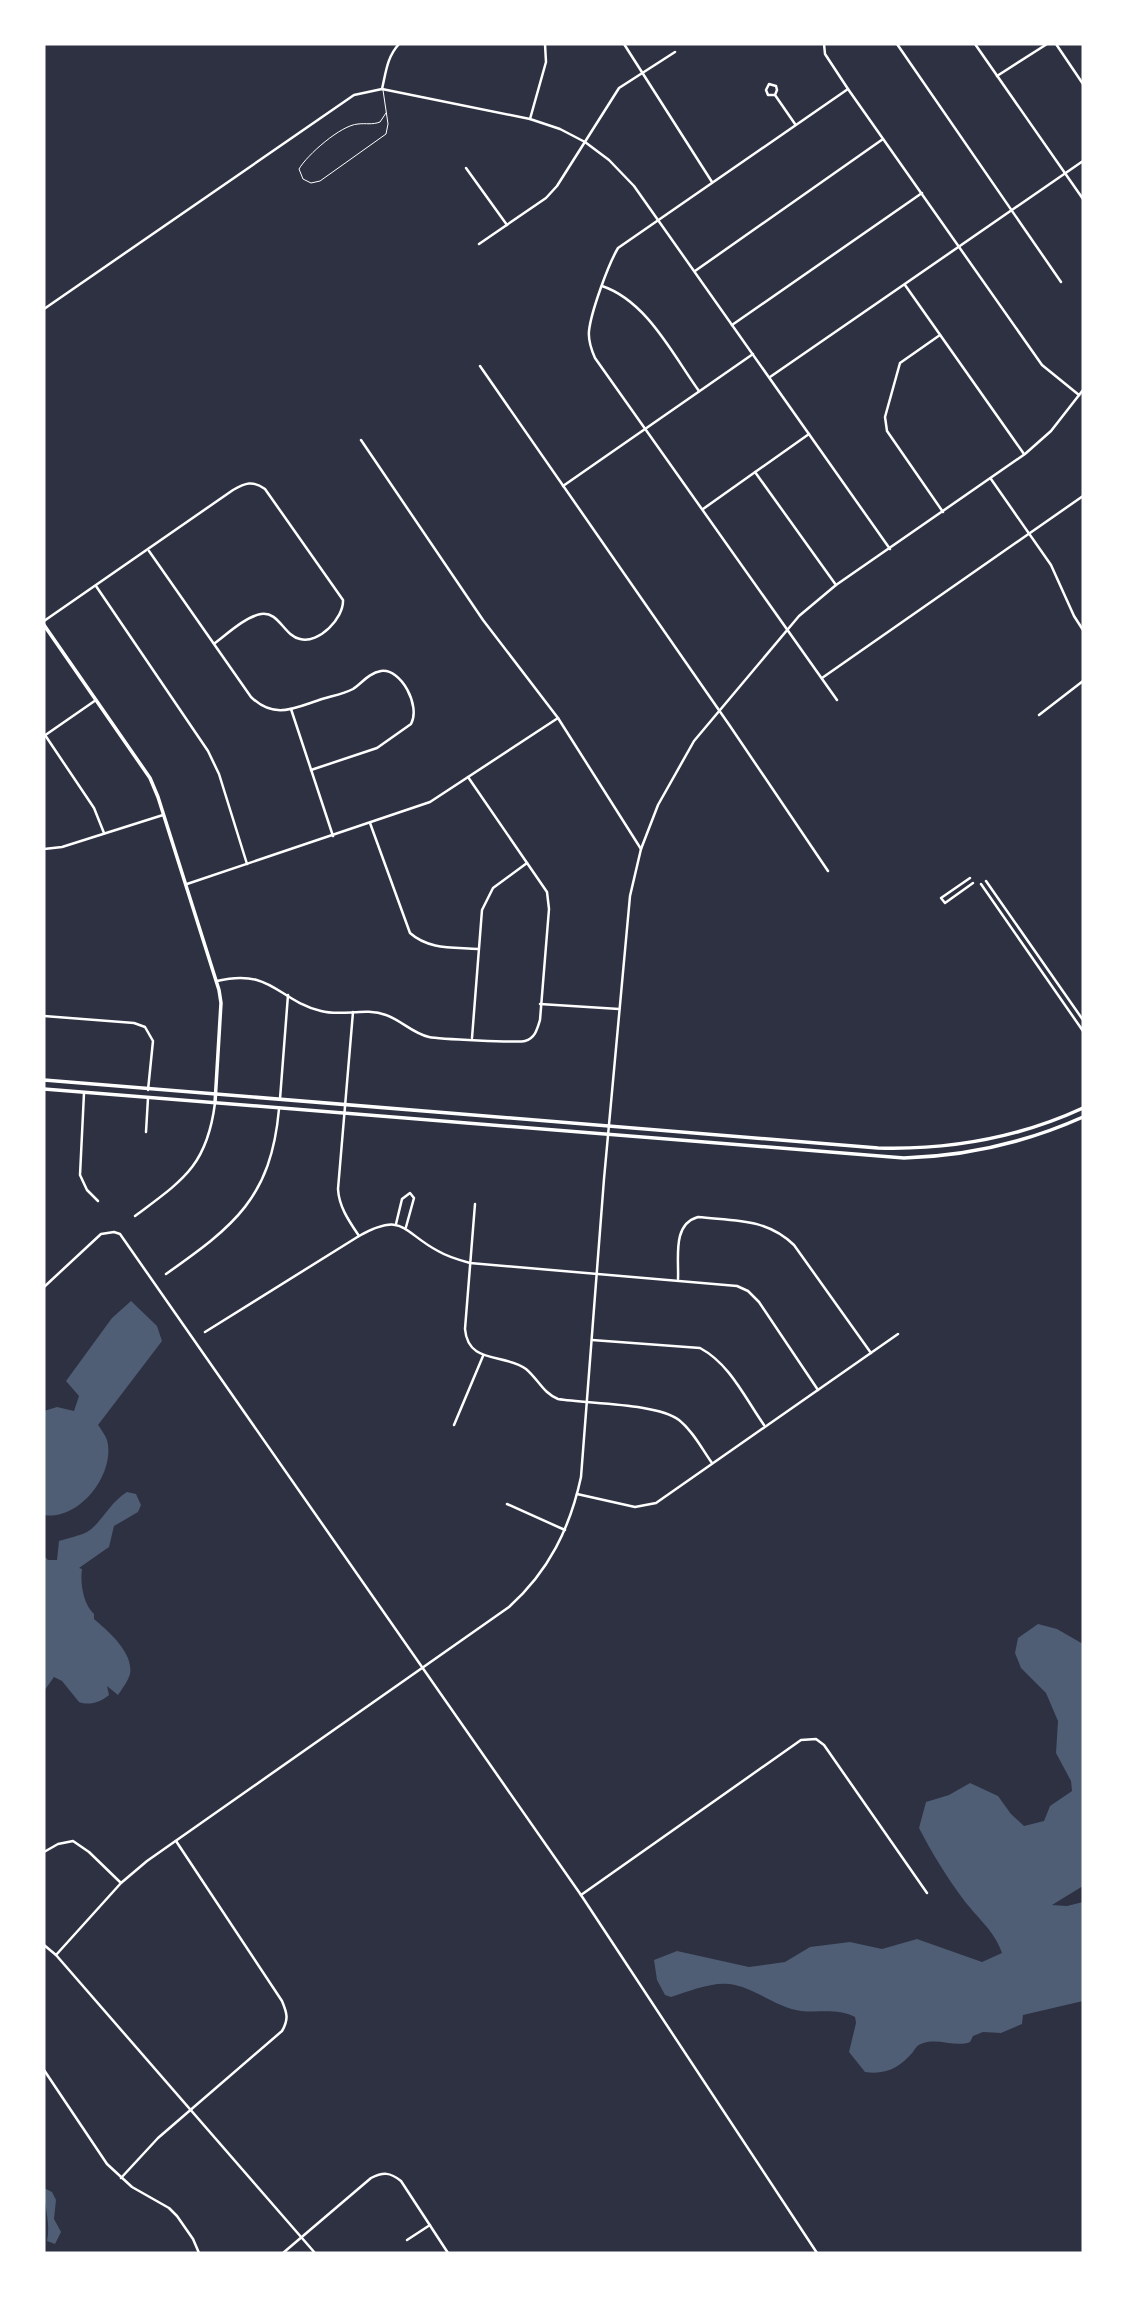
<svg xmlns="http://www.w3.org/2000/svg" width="1127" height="2297" font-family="Figtree,sans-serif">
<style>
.water{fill:#4f5d75}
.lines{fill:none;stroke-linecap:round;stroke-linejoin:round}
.service{stroke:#fff;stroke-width:1}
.minor{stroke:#fff;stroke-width:2.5}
.tertiary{stroke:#fff;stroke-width:2.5}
.secondary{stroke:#fff;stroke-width:3.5}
.primary{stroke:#fff;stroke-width:3.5}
</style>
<rect width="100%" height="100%" fill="#2d3142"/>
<g class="water">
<path d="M131 1301 157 1326 162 1341 98 1425C101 1429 105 1435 107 1440 116 1474 79 1521 44 1515V1411L57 1407 74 1411 79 1396 66 1381 112 1318Z"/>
<path d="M127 1492 136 1494 141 1505 138 1512 114 1526 109 1547 79 1568 82 1569C80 1583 83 1604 94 1614V1619C108 1631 134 1653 130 1674 128 1681 122 1689 118 1695L107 1686 109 1695C101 1702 89 1706 79 1702L62 1681 54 1677 44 1691V1556L48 1560H57L59 1541C68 1538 79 1536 87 1532 101 1524 109 1503 127 1492Z"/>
<path d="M1038 1624 1057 1629 1083 1644V1886L1052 1905 1067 1906 1083 1902V2001L1023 2015 1022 2024 1001 2033 983 2032 973 2036 970 2042C955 2048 937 2037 921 2044 917 2045 915 2049 913 2052 899 2068 886 2075 865 2072L849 2052 856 2023 855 2017C837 2008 820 2013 801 2011 777 2008 758 1990 735 1985 715 1980 690 1991 671 1997L665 1995 657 1980 654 1960 677 1951 749 1967 785 1962 810 1947 850 1942 882 1949 917 1939 982 1962 1002 1953C994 1930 977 1918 963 1899 946 1876 932 1853 919 1828L926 1802 949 1795 970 1783 998 1796 1011 1814 1024 1826 1044 1821 1050 1806 1072 1791 1071 1781 1056 1753 1058 1721 1046 1693 1021 1668 1015 1653 1018 1638Z"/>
<path d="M44 2188 52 2192 56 2200 54 2219 61 2232 55 2244 47 2241C51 2224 44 2205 44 2188Z"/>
</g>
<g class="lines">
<path class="service" d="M383 90 388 124 386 134 320 181 311 183 303 179 299 169C307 155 341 125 358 124 366 123 372 125 380 122L386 113"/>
<g class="minor">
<polyline points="624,44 712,182"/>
<polyline points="824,44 825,54 848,89 1042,365 1079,395"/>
<polyline points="897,44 1061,282"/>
<polyline points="975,44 1083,199"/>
<polyline points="1056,44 1083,84"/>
<polyline points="997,76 1047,44"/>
<path d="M382 89C386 72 387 57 399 44"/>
<polyline points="775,95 768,95 766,90 769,84 776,86 777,90 775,95 795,124"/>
<polyline points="530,119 546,62 545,44"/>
<polyline points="466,168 507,225"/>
<polyline points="479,244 546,198 557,186 619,88 675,52"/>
<polyline points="695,271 883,139"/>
<polyline points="905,285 1024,454"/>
<path d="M602 286C647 301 673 355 699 391"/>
<polyline points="732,325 922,193"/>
<polyline points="940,335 900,363 885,417 887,431 943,512"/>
<polyline points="480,366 730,726 828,871"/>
<polyline points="770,377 1083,161"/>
<polyline points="361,440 483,620 558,718 641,849"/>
<polyline points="755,472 836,585"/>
<polyline points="991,479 1051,565 1074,616 1083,630"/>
<polyline points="563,486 753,354"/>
<polyline points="703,509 809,434"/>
<path d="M149 551 251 697C275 720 294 708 322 699 332 696 344 694 353 689 362 683 369 673 381 671 401 668 421 706 411 724L377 748 311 770"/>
<polyline points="96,586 208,751 219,774 247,864"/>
<path d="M44 621 233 490C245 483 253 480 265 489L343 600C344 618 319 644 300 639 284 636 279 611 261 614 245 617 227 634 215 643"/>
<polyline points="822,678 1083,496"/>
<path d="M837 700 595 358C591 349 588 341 589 331 591 312 608 265 618 248L848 89"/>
<polyline points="291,709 333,836"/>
<polyline points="1039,715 1083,681"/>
<polyline points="45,735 94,808 104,833"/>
<polyline points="44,736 96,700"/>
<path d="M370 823 410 933C429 950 454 947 478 949"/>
<polyline points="44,849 62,847 163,815"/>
<polyline points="970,878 941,898 945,903 973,883"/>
<polyline points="986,881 1083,1020"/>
<polyline points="187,884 430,802 558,718"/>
<polyline points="981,884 1083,1031"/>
<path d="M217 981C272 968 277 1000 321 1011 342 1017 365 1007 386 1015 401 1020 412 1033 429 1037 438 1039 519 1043 525 1041 535 1038 537 1030 540 1020L549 909 547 892 468 777"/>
<polyline points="540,1004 619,1009"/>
<path d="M353 1012 338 1189C339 1207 349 1221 359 1236"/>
<polyline points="44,1016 134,1023 145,1027 153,1041 148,1090"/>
<polyline points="472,1038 482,910 493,888 527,863"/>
<polyline points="84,1093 80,1175 87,1190 98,1201"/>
<polyline points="280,1099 288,995"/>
<polyline points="146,1132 148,1098"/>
<path d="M475 1204 465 1329C468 1365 505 1353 526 1369 538 1379 543 1393 558 1399 588 1404 657 1403 679 1420 693 1431 702 1449 712 1463"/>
<path d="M135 1216C183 1180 207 1166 215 1103"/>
<polyline points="396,1224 402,1199 410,1193 414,1198 406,1227"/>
<path d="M166 1274C234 1226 271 1198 279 1109"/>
<path d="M678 1279C679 1258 672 1224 698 1217 735 1221 766 1218 794 1245L871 1353"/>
<polyline points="44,1287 101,1234 114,1232 120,1234 581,1895 817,2253"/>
<path d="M205 1332 359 1236C404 1211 402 1232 438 1251 448 1257 459 1260 470 1263L737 1286 748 1291 759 1302 818 1390"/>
<path d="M592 1340 700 1348C730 1364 745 1398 764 1425"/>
<polyline points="454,1425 483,1356"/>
<polyline points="577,1494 635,1507 656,1503 898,1334"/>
<polyline points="507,1504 565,1530"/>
<polyline points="44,1852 58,1844 73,1841 89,1852 121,1883"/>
<polyline points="581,1895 801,1740 816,1739 824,1745 927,1893"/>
<polyline points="44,2070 107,2164 132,2187 169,2208 177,2216 193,2239 199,2253"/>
<path d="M121 2178 158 2138 282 2031C289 2019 287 2013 282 2001L176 1841"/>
<polyline points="407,2240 430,2225"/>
<path d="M283 2253 371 2178C383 2172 390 2172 401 2181L448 2253"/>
</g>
<g class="tertiary">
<polyline points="44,309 354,95 382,89 530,119 560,129 585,142 609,160 634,186 890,549"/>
<polyline points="44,1945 56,1955 315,2253"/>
<path d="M56 1955 121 1883 147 1861 509 1607C549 1571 570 1528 581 1477L604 1179 630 896 641 849 658 805 694 741 799 616 836 585 1025 454 1051 431 1083 390"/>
</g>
<polyline class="secondary" points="44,625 150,778 158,797 219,990 221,1003 215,1103"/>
<g class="primary">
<path d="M44 1080 878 1148C949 1150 1018 1138 1083 1108"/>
<path d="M44 1089 904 1158C967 1156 1025 1143 1083 1117"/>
</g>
</g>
<rect width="1127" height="2297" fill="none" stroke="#ffffff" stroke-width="91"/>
</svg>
